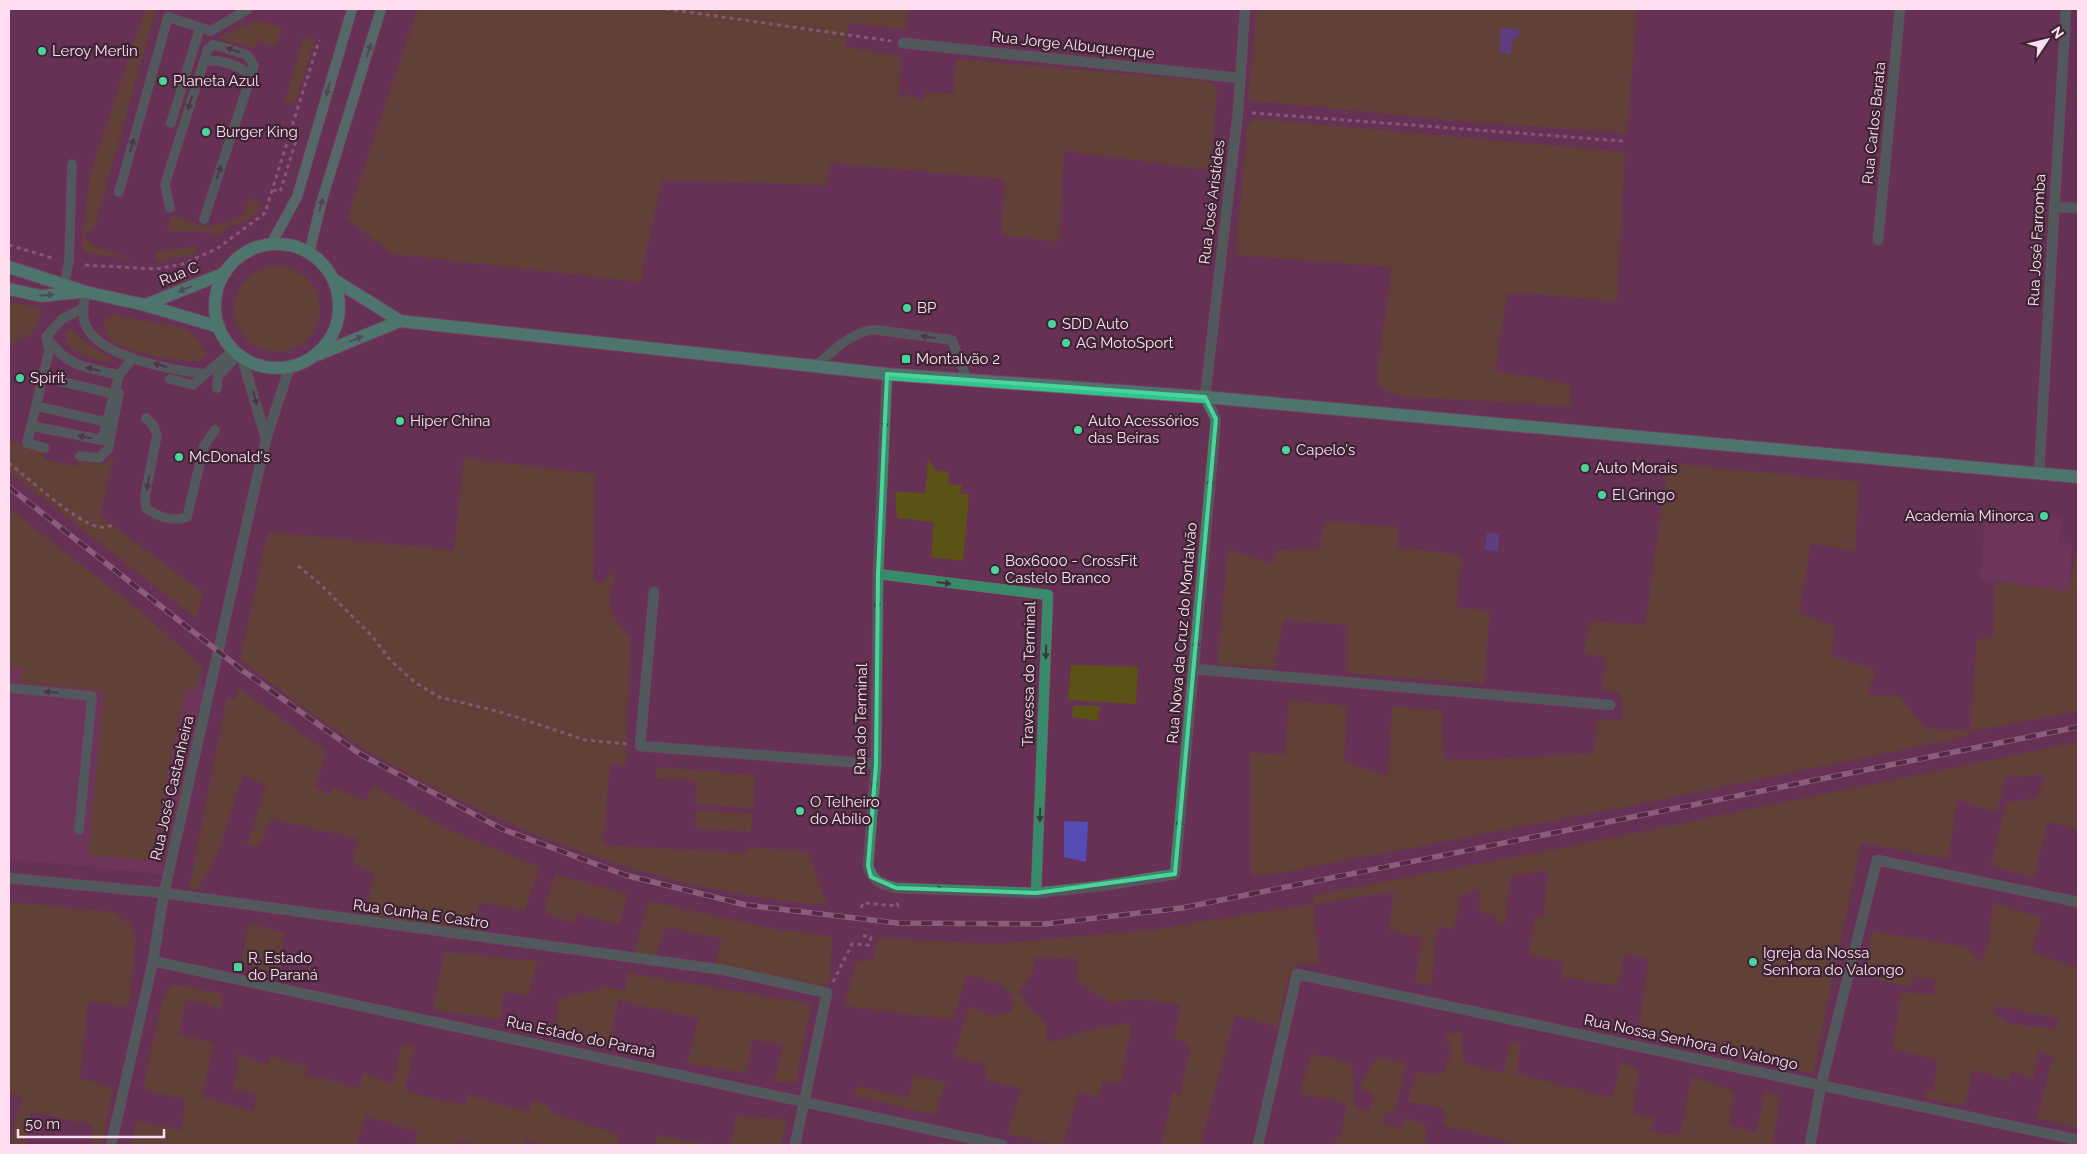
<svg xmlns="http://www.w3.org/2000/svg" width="2087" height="1154" font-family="Raleway,sans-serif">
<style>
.built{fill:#753b61}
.green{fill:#5b5315;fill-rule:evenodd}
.water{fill:#554db5}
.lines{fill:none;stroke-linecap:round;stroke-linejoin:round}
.service-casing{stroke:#825070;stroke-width:10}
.minor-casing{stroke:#825070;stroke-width:11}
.secondary-casing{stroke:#825070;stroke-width:11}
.primary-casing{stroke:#825070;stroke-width:14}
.path{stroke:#ad829d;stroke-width:3;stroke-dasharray:4 4;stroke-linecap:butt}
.service{stroke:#388b68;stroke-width:9}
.minor{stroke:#388b68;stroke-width:10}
.secondary{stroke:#41ab7f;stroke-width:10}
.primary{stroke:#2fc68d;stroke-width:12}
.rail-casing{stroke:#bb91ab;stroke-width:5.5}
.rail{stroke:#3c2433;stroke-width:4;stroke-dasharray:11;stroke-linecap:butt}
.oneway{fill:#3b393e}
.oneway2{fill:#3e5a51}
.oneway3{fill:#366d5c}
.marked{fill:none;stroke:#4bd49b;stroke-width:4;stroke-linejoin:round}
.poi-dot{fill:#4bd49b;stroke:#3c2433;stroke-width:2}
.labels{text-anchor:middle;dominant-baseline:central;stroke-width:4.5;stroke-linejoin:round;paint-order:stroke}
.street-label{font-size:15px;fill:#ffdef1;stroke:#3c2433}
.poi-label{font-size:15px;fill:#ffdef1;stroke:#3c2433;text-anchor:start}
</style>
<rect width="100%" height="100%" fill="#663154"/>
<g class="built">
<polygon points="1986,509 2063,517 2058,542 2072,544 2069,591 1980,579"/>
<polygon points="9,532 205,685 162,874 9,859"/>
</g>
<g class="green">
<polygon points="145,9 156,9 95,226 82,237 95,247 137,260 83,252 82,237 90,174"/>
<polygon points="418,9 909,9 906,30 849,23 845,47 901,56 899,99 906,94 924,100 926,92 953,94 956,59 1208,81 1214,84 1217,91 1211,164 1208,169 1202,169 1064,151 1059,242 1001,235 1005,179 830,163 827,185 662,180 640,282 393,254 347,219"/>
<polygon points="1257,9 1637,9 1627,133 1469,122 1248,100"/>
<polygon points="257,20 282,28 276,47 257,41 254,49 216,38"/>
<polygon points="304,37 315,40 294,105 285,100"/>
<polygon points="1255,119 1625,152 1617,302 1526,293 1507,294 1495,371 1570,384 1572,406 1395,396 1378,385 1378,364 1392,267 1235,255 1248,125"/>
<polygon points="249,199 262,203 255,214 248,220 230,226 218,235 197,231 167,231 172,216 209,227 242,217"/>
<polygon points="196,246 197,251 190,255 156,262 156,252"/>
<circle cx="277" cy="309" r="43"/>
<polygon points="9,302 43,308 32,334 9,346"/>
<path d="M117 315C127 317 135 320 145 321 174 326 192 323 207 354L200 361C180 362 121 353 108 337 103 331 104 325 104 319Z"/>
<path d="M70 328 89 345 111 359V362C97 363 52 348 70 328Z"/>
<polygon points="9,435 11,441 44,453 43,459 77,466 79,461 106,464 114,455 100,516 202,592 197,619 9,472"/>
<path d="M464 458 595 474 593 578 600 583 616 571C606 604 606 612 630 637L626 765 610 763 603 845 748 853 750 847 808 852 827 905C674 894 526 840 392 765 338 735 288 697 240 659L268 532 454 550Z"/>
<polygon points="928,460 936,471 949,472 948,484 962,485 960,494 969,494 963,561 931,557 934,522 897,518 895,492 925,493"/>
<polygon points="1668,463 1859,482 1855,551 1811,544 1799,613 1835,626 1831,655 1875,670 1868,695 1899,696 1925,728 1970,731 1977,640 1993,636 1995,582 2069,591 2075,555 2078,555 2078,712 1970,731 1969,736 1636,805 1263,876 1251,875 1250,752 1285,755 1289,700 1347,706 1344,761 1388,776 1392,707 1441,710 1444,759 1490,759 1594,753 1597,720 1623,719 1620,692 1602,691 1605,658 1584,653 1590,621 1645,625"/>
<polygon points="9,508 139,610 203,667 196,689 185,691 151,856 145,861 88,855 104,691 20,683 23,669 9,667"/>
<polygon points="1325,521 1398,527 1397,547 1462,555 1456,607 1490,611 1484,684 1347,673 1348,625 1283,620 1274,668 1217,664 1228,549 1272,564 1277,550 1318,549"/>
<polygon points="1071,665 1138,667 1136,704 1068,700"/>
<polygon points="239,688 326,751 315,788 329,795 334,787 366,801 373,785 443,827 539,867 525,910 480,903 475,930 365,918 374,874 353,863 358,839 271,819 260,845 247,845 266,785 243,775 218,852 197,891 189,888 227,697 235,701"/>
<polygon points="1073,706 1100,706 1098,721 1072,717"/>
<polygon points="2078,742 2078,830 2048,821 2034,878 1991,866 2006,803 2038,797 2045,775 2006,777 1997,813 1957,799 1948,859 1861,843 1813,1074 1638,1032 1649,958 1625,955 1618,986 1561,977 1564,962 1528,955 1536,915 1543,918 1548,870 1511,877 1504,925 1498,924 1494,915 1479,912 1480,889 1461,895 1454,929 1437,926 1431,986 1415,982 1422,938 1388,930 1394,892 1313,904 1319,964 1296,964 1288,979 1278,1026 1235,1016 1200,1145 1161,1145 1173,1091 1180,1096 1191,1045 1174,1038 1181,1005 1137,999 1111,1003 1076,982 1078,959 1035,957 1031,976 1019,992 1030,1009 1047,1022 1047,1043 1096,1028 1132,1023 1120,1084 1103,1081 1098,1097 1078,1092 1063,1145 1053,1145 1007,1134 1021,1088 988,1082 984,1064 954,1057 969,1006 990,1016 1012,1011 1012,994 997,983 966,975 954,1020 844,1006 856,962 873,959 878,938 994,944 1150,930 1312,904 1315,895 1551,850"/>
<polygon points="657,767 755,775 753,808 695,804 697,781 656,778"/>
<polygon points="696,810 752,814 751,832 695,828"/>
<polygon points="555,874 627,894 619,925 576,913 574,924 544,913"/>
<polygon points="649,901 780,930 832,936 830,981 818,987 716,963 722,939 666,927 655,958 634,954"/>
<polygon points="9,902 115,912 130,924 136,939 129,1006 88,1002 80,1079 113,1087 102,1145 91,1145 93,1125 31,1112 25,1145 9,1145 22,1097 9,1092"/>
<path d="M1993 903 2041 917 2032 952 2078 968V1128L2037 1118 2053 1057 2038 1052 2034 1079 2011 1071 2010 1081 1972 1070 1967 1101 1960 1106 1923 1097 1926 1090 1933 1092 1938 1060 1893 1049 1901 992 1933 995 1936 981 1913 976 1910 988 1866 976 1872 931 1968 947 1980 963 1989 942ZM1996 1006 2060 1019 2056 1029 2011 1024 1995 1014Z"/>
<polygon points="249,923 285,933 277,974 241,963"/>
<polygon points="444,952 538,961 528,996 504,991 501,1020 433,1010"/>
<polygon points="627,973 811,1004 796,1083 774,1082 783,1045 752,1039 747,1073 687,1064 699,1019 618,1000 609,1045 555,1037 559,999 605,987 626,990"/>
<polygon points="172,986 186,986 222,994 221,1009 186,999 179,1034 213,1043 202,1097 254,1111 256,1094 233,1090 239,1062 234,1053 268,1065 270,1056 306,1066 305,1077 324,1078 358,1088 363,1073 394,1084 401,1045 415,1044 405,1090 427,1098 466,1104 467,1095 529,1112 532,1101 543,1103 555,1114 619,1135 616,1145 543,1145 526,1140 525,1145 478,1145 459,1139 457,1145 415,1145 418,1132 366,1116 357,1143 366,1145 131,1145 137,1121 182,1130 185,1099 154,1093 143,1087 164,995"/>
<polygon points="1461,1032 1464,1063 1503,1073 1510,1043 1521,1042 1517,1074 1612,1098 1621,1062 1638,1070 1633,1114 1655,1118 1649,1132 1680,1135 1692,1076 1734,1091 1729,1125 1756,1133 1765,1092 1781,1097 1772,1145 1508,1145 1509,1142 1443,1125 1445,1109 1408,1101 1416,1072 1433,1075 1444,1072 1452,1052 1445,1034"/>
<polygon points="1311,1054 1352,1063 1355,1107 1369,1112 1374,1094 1359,1089 1372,1063 1380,1057 1406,1064 1394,1115 1385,1112 1383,1124 1402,1128 1405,1117 1426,1125 1425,1142 1439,1145 1331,1145 1341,1135 1347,1103 1300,1094"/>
<polygon points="913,1075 946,1082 935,1115 854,1096 857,1086 909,1098"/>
<polygon points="736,1115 787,1120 781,1145 731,1145"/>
<path d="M657 1135C675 1140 694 1140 712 1145H656Z"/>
</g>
<g class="water">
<polygon points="1500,29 1519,29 1519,36 1512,40 1511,54 1500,53"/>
<polygon points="1487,532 1499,534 1498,551 1485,550"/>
<polygon points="1064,821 1088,822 1086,862 1064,857"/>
</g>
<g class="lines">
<g class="service-casing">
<g id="service">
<polyline points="204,61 208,49 213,45 219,46 247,55 254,65 251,76"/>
<polyline points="171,123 200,27"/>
<polyline points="119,192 168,17 211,31 248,9"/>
<path d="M170 208 165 184 204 61C219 59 240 65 251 76L204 219"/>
<polyline points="64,284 69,262 72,164"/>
<path d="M86 292C84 303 81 315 86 326 101 358 173 370 205 374L234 350"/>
<path d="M82 309 62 319 46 337C69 368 84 367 119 375L133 358"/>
<path d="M815 366C832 353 854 328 877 330L952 340 967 379"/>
<polyline points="42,377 114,394"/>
<polyline points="170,379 193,385 205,374"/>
<polyline points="217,388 218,376 239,354"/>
<polyline points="36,406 106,422"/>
<path d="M146 418 153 425 157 435 145 496 146 508C158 517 173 522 187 517L204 446 215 430"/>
<polyline points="32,426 102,440 119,375"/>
<polyline points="45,448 27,443 49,352 47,340"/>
<polyline points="80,456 99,458 108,449 119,393"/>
<polyline points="9,688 92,696 79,830"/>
</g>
</g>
<g class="minor-casing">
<g id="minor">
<polyline points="903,43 1240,78"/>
<polyline points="2054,207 2078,208"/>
<polyline points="1878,240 1900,9"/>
<polyline points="242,357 266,439"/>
<path d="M887 374 878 574 876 764 868 866C873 882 881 884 896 888L1036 893 1101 886 1175 874 1216 419 1205 397 1238 112 1245 9"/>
<polyline points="2039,473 2066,9"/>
<polyline points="878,574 1048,595 1036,893"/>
<polyline points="654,592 640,746 876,764"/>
<polyline points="1194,669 1610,705"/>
<polyline points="9,878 164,893 724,970 827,993 795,1145"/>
<polyline points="153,961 1002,1145"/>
<polyline points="111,1145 153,961 164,893 246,527 266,439 290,366"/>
<polyline points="1258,1145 1297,974 2078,1140"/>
<polyline points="1810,1145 1821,1085 1877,860 2078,902"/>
</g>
</g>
<g class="secondary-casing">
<g id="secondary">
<polyline points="271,244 297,197 352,9"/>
<polyline points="309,253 322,200 381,9"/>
</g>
</g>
<g class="primary-casing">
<g id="primary">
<circle cx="277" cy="306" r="62"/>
<polyline points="9,267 86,292 145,305 219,327"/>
<polyline points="333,279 400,321 887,374 1205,397 2078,477"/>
<polyline points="9,289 41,296 80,292"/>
<polyline points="145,305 225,273"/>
<polyline points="317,355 400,321"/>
</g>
</g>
<g class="path">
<polyline points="666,9 891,41"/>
<polyline points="1252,113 1623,141"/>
<polyline points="273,190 280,192 299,131"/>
<polyline points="9,245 52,258"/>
<polyline points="85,265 156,269 183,264 218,248 265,213 319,40"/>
<path d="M9 463C29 479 75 521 98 527 102 528 109 526 114 525"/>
<polyline points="298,566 319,583 371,635 391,661 416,683 439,697 504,713 585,740 627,744"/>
<polyline points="861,908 863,903 898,906 897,902"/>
<polyline points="833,982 852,944 869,945 871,937 860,935"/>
</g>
<use href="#service" class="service"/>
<use href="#minor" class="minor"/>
<use href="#secondary" class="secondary"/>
<use href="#primary" class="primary"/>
<g class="rail-casing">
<polyline id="rail" points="9,487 242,670 360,754 502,829 625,875 746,905 897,923 1045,924 1182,908 2078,727"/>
</g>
<use href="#rail" class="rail"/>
</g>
<defs><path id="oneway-solid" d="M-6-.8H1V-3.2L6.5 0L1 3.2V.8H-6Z" transform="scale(1.25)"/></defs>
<g class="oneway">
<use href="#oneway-solid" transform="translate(233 50) rotate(-162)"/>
<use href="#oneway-solid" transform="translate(190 103) rotate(107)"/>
<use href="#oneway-solid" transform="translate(132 145) rotate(-74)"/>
<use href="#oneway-solid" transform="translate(219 172) rotate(-72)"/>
<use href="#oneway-solid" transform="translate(928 337) rotate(-172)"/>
<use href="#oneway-solid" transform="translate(160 365) rotate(-165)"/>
<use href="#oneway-solid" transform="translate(93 369) rotate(-167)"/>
<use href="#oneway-solid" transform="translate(255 398) rotate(74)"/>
<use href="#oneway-solid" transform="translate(885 422) rotate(93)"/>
<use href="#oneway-solid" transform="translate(85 437) rotate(-168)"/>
<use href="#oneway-solid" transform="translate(148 483) rotate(101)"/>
<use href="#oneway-solid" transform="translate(1210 485) rotate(-85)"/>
<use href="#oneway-solid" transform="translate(944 583) rotate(7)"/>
<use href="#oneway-solid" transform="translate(877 602) rotate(91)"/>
<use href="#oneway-solid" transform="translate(1196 647) rotate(-85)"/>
<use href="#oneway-solid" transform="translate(1046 652) rotate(92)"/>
<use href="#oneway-solid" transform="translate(51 692) rotate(-175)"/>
<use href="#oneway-solid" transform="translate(874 782) rotate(94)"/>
<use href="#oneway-solid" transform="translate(1040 815) rotate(92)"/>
<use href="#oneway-solid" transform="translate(1179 826) rotate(-85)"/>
<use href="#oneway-solid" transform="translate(936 889) rotate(2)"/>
</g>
<g class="oneway2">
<use href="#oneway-solid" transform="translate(369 50) rotate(-73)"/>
<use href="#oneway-solid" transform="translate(328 89) rotate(106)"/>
<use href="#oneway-solid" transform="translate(321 205) rotate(-75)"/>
</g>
<g class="oneway3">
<use href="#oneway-solid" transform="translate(185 289) rotate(157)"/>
<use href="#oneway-solid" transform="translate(47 295) rotate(-3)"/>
<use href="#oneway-solid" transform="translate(356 339) rotate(-22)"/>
</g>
<path d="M0 0H2087V1154H0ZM887 374 1205 397 1216 419 1175 874 1036 893 896 888 871 877 868 866 876 764 878 574Z" fill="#663154" fill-opacity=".55" fill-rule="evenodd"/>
<path class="marked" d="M887 374 1205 397 1216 419 1175 874 1036 893 896 888 871 877 868 866 876 764 878 574Z"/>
<g class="poi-dot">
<circle cx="42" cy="51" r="5"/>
<circle cx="163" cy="81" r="5"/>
<circle cx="206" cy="132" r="5"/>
<circle cx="907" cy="308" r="5"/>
<circle cx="1052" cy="324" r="5"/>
<circle cx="1066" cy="343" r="5"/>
<rect x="901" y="354" width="10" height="10" rx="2.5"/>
<circle cx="20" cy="378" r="5"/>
<circle cx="400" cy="421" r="5"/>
<circle cx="1078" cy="430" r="5"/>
<circle cx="1286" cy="450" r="5"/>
<circle cx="179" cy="457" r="5"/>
<circle cx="1585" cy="468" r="5"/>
<circle cx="1602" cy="495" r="5"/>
<circle cx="2044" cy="516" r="5"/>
<circle cx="995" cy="570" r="5"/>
<circle cx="800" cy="811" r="5"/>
<circle cx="1753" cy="962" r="5"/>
<rect x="233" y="962" width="10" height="10" rx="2.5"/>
</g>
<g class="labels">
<g class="street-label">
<text transform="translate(1073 45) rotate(6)">Rua Jorge Albuquerque</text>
<text transform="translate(1874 123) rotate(-84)">Rua Carlos Barata</text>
<text transform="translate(1212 202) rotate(-83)">Rua José Aristides</text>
<text transform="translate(2037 240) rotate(-87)">Rua José Farromba</text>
<text transform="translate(179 274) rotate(-22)">Rua C</text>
<text transform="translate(1182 633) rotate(-85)">Rua Nova da Cruz do Montalvão</text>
<text transform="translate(1029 674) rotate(-89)">Travessa do Terminal</text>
<text transform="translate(861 719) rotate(-89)">Rua do Terminal</text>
<text transform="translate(172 788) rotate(-77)">Rua José Castanheira</text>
<text transform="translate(421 914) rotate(8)">Rua Cunha E Castro</text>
<text transform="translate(581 1037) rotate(12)">Rua Estado do Paraná</text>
<text transform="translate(1691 1042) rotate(12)">Rua Nossa Senhora do Valongo</text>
</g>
<g class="poi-label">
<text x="52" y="51">Leroy Merlin</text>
<text x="173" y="81">Planeta Azul</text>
<text x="216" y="132">Burger King</text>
<text x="917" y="308">BP</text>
<text x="1062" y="324">SDD Auto</text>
<text x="1076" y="343">AG MotoSport</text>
<text x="916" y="359">Montalvão 2</text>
<text x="30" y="378">Spirit</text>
<text x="410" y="421">Hiper China</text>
<text x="1088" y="421">Auto Acessórios<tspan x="1088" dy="17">das Beiras</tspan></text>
<text x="1296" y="450">Capelo's</text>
<text x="189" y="457">McDonald's</text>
<text x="1595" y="468">Auto Morais</text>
<text x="1612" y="495">El Gringo</text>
<text x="2034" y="516" text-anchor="end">Academia Minorca</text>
<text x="1005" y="561">Box6000 - CrossFit<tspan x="1005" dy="17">Castelo Branco</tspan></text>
<text x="810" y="802">O Telheiro<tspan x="810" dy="17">do Abílio</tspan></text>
<text x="1763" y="953">Igreja da Nossa<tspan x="1763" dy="17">Senhora do Valongo</tspan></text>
<text x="248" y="958">R. Estado<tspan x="248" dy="17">do Paraná</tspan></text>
</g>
</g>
<rect width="2087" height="1154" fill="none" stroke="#ffdef1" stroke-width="20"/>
<g transform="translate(2047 40) rotate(55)" stroke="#3c2433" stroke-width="4" paint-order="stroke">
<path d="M0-4L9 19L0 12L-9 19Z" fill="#ffdef1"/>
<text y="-8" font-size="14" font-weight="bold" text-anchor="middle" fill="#ffdef1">N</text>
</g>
<path d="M18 1129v8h146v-8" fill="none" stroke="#ffdef1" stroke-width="2.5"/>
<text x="25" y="1129" font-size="15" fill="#ffdef1" stroke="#3c2433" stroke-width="4" paint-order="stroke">50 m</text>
</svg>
